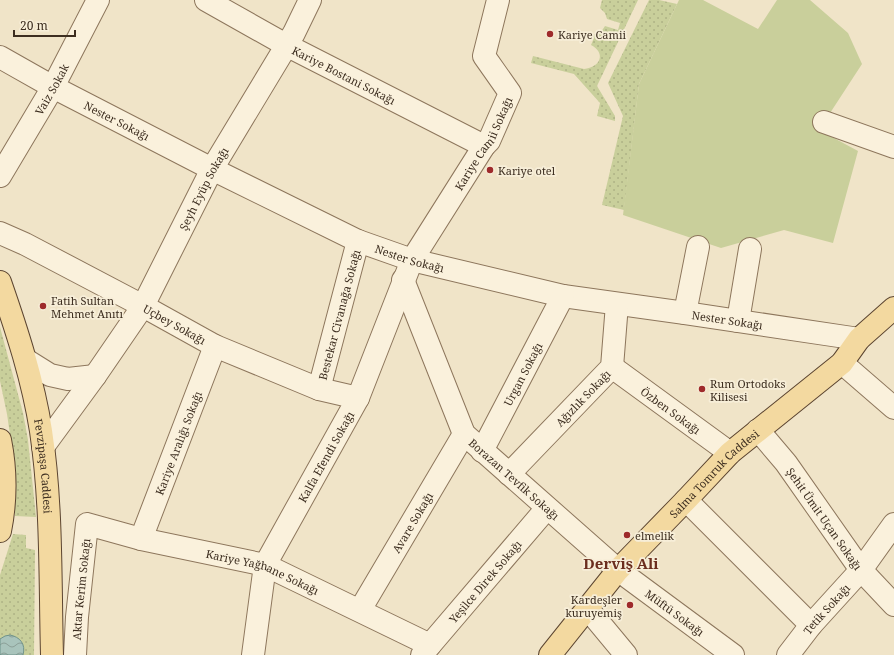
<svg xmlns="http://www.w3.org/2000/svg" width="894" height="655" font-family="'Noto Serif',serif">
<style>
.grass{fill:url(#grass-dots)}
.green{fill:#c9cf9b}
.water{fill:url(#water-waves);stroke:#6f938a}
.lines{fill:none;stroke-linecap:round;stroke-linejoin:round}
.minor-casing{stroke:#8d765c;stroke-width:24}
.major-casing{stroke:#5b4430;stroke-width:24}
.minor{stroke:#faf1dc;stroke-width:22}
.major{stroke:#f3d9a0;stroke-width:22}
.poi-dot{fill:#9e2a2b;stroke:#f7eed8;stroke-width:1.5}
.labels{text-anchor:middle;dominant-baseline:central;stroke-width:3.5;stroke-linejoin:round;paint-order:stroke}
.poi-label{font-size:11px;fill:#3d2e20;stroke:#f7eed8;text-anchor:start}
.street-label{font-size:11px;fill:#3d2e20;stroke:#f7eed8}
.district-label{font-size:15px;font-weight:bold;fill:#6b2e1e;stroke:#f7eed8}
</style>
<defs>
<pattern id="grass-dots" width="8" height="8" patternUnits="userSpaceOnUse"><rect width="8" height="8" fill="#c9cf9b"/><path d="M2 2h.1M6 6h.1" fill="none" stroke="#aeb285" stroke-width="1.8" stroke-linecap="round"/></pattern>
<pattern id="water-waves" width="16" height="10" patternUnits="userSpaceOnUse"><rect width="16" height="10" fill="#a9c4bc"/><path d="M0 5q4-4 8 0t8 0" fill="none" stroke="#8ba098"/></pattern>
</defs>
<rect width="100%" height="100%" fill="#f0e4c8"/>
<g class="grass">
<path d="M602 0H638L597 86 615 116V121L597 116 600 103 574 74 531 63 533 56 584 69C601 67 606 53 591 45L594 38 593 35 601 32 605 26 618 30 620 23 607 19 605 13 600 8Z"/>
<polygon points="649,0 659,0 677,4 639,84 624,210 602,205 623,116 608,83"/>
<polygon points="0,327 23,413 28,440 36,517 15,516 15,469 7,414 0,381"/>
<polygon points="13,534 26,535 26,548 35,550 34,655 0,655 0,575"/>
</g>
<polygon class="green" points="679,0 703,0 758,29 777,0 810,0 848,33 862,64 819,130 858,151 833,243 784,230 721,248 623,215 639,84"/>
<path class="water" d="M10 635C20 637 26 644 23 655H0V639L5 636Z"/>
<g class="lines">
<g class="minor-casing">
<g id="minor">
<path id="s1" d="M206 0 286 45 484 146"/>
<path id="s2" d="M0 57 53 87 212 169 358 241 412 260 563 296 685 313 859 339"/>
<polyline points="824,122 894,147"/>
<path id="s3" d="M0 176 53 87 98 0"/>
<path id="s4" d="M0 233 25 244 143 306 215 346 319 389 358 398"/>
<path id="s5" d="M403 280 464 434 618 570 733 655"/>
<polyline points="685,313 698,247"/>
<polyline points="738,321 750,249"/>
<polyline points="26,360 50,375 68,379 95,376"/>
<polyline points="842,363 894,408"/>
<path id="s6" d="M612 367 730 453"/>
<path id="s7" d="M319 389 358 241"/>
<path id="s8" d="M758 430 786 463 861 570 894 605"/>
<path id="s9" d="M43 447 95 376 143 306 212 169 294 33 310 0"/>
<path id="s10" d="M482 451 563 296"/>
<path id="s11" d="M509 474 612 367 617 304"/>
<polyline points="686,500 811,625"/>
<path id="s12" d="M141 539 215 346"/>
<polyline points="587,608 626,655"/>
<path id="s13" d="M360 610 464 434"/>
<path id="s14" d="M75 655 77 617 87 524 141 539 265 565 430 645"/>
<path id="s15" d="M253 655 265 565 358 398 412 260 484 146 489 141 510 93 484 56 498 0"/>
<path id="s16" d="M422 655 430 645 547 508"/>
<path id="s17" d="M788 655 811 625 861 570 894 524"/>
</g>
</g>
<g class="major-casing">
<g id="major">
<path id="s18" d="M0 282C17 331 33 380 41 431 52 505 50 580 52 655"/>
<path d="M0 440C6 470 6 501 0 531"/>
<path id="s19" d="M550 655 618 570 686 500 730 453 842 363 859 339 894 308"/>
</g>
</g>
<use href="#minor" class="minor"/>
<use href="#major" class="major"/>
</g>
<g class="poi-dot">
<circle cx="550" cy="34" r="4"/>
<circle cx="490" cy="170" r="4"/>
<circle cx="43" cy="306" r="4"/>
<circle cx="702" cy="389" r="4"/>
<circle cx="627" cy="535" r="4"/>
<circle cx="630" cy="605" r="4"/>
</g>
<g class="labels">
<g class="poi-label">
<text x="558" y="34">Kariye Camii</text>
<text x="498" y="170">Kariye otel</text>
<text x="51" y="300">Fatih Sultan<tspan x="51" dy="13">Mehmet Anıtı</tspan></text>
<text x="710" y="383">Rum Ortodoks<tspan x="710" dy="13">Kilisesi</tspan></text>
<text x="635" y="535">elmelik</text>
<text x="622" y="599" text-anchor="end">Kardeşler<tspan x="622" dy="13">kuruyemiş</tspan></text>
</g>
<g class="street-label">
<text stroke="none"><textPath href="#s1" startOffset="157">Kariye Bostani Sokağı</textPath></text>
<text stroke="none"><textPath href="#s3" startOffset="101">Vaiz Sokak</textPath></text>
<text stroke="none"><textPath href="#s2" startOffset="133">Nester Sokağı</textPath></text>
<text stroke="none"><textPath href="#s15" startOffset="567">Kariye Camii Sokağı</textPath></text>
<text stroke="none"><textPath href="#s9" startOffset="305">Şeyh Eyüp Sokağı</textPath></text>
<text stroke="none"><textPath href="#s2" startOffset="457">Nester Sokağı</textPath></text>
<text stroke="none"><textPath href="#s7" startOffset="77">Bestekar Civanağa Sokağı</textPath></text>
<text stroke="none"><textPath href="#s2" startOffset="781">Nester Sokağı</textPath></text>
<text stroke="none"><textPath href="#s4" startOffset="197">Uçbey Sokağı</textPath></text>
<text stroke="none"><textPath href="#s10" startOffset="87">Urgan Sokağı</textPath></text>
<text stroke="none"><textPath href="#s11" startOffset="106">Ağızlık Sokağı</textPath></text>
<text stroke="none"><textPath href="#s6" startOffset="73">Özben Sokağı</textPath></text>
<text stroke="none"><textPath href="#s12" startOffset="103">Kariye Aralığı Sokağı</textPath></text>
<text stroke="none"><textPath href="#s15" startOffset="215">Kalfa Efendi Sokağı</textPath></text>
<text stroke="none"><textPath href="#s18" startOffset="190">Fevzipaşa Caddesi</textPath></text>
<text stroke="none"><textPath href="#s19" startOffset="245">Salma Tomruk Caddesi</textPath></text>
<text stroke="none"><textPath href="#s5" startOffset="233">Borazan Tevfik Sokağı</textPath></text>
<text stroke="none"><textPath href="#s8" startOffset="111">Şehit Ümit Uçan Sokağı</textPath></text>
<text stroke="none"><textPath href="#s13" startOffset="102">Avare Sokağı</textPath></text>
<text stroke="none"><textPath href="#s14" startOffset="314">Kariye Yağhane Sokağı</textPath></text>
<text stroke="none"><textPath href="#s16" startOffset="97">Yeşilce Direk Sokağı</textPath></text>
<text stroke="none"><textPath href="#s14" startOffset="66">Aktar Kerim Sokağı</textPath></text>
<text stroke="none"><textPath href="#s17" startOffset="60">Tetik Sokağı</textPath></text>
<text stroke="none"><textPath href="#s5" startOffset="442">Müftü Sokağı</textPath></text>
</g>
<g class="district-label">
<text x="621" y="563">Derviş Ali</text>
</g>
</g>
<path d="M14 30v6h61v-6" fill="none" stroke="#3d2e20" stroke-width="2"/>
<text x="20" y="30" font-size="12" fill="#3d2e20" stroke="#f7eed8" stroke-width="3" paint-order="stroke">20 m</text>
</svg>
